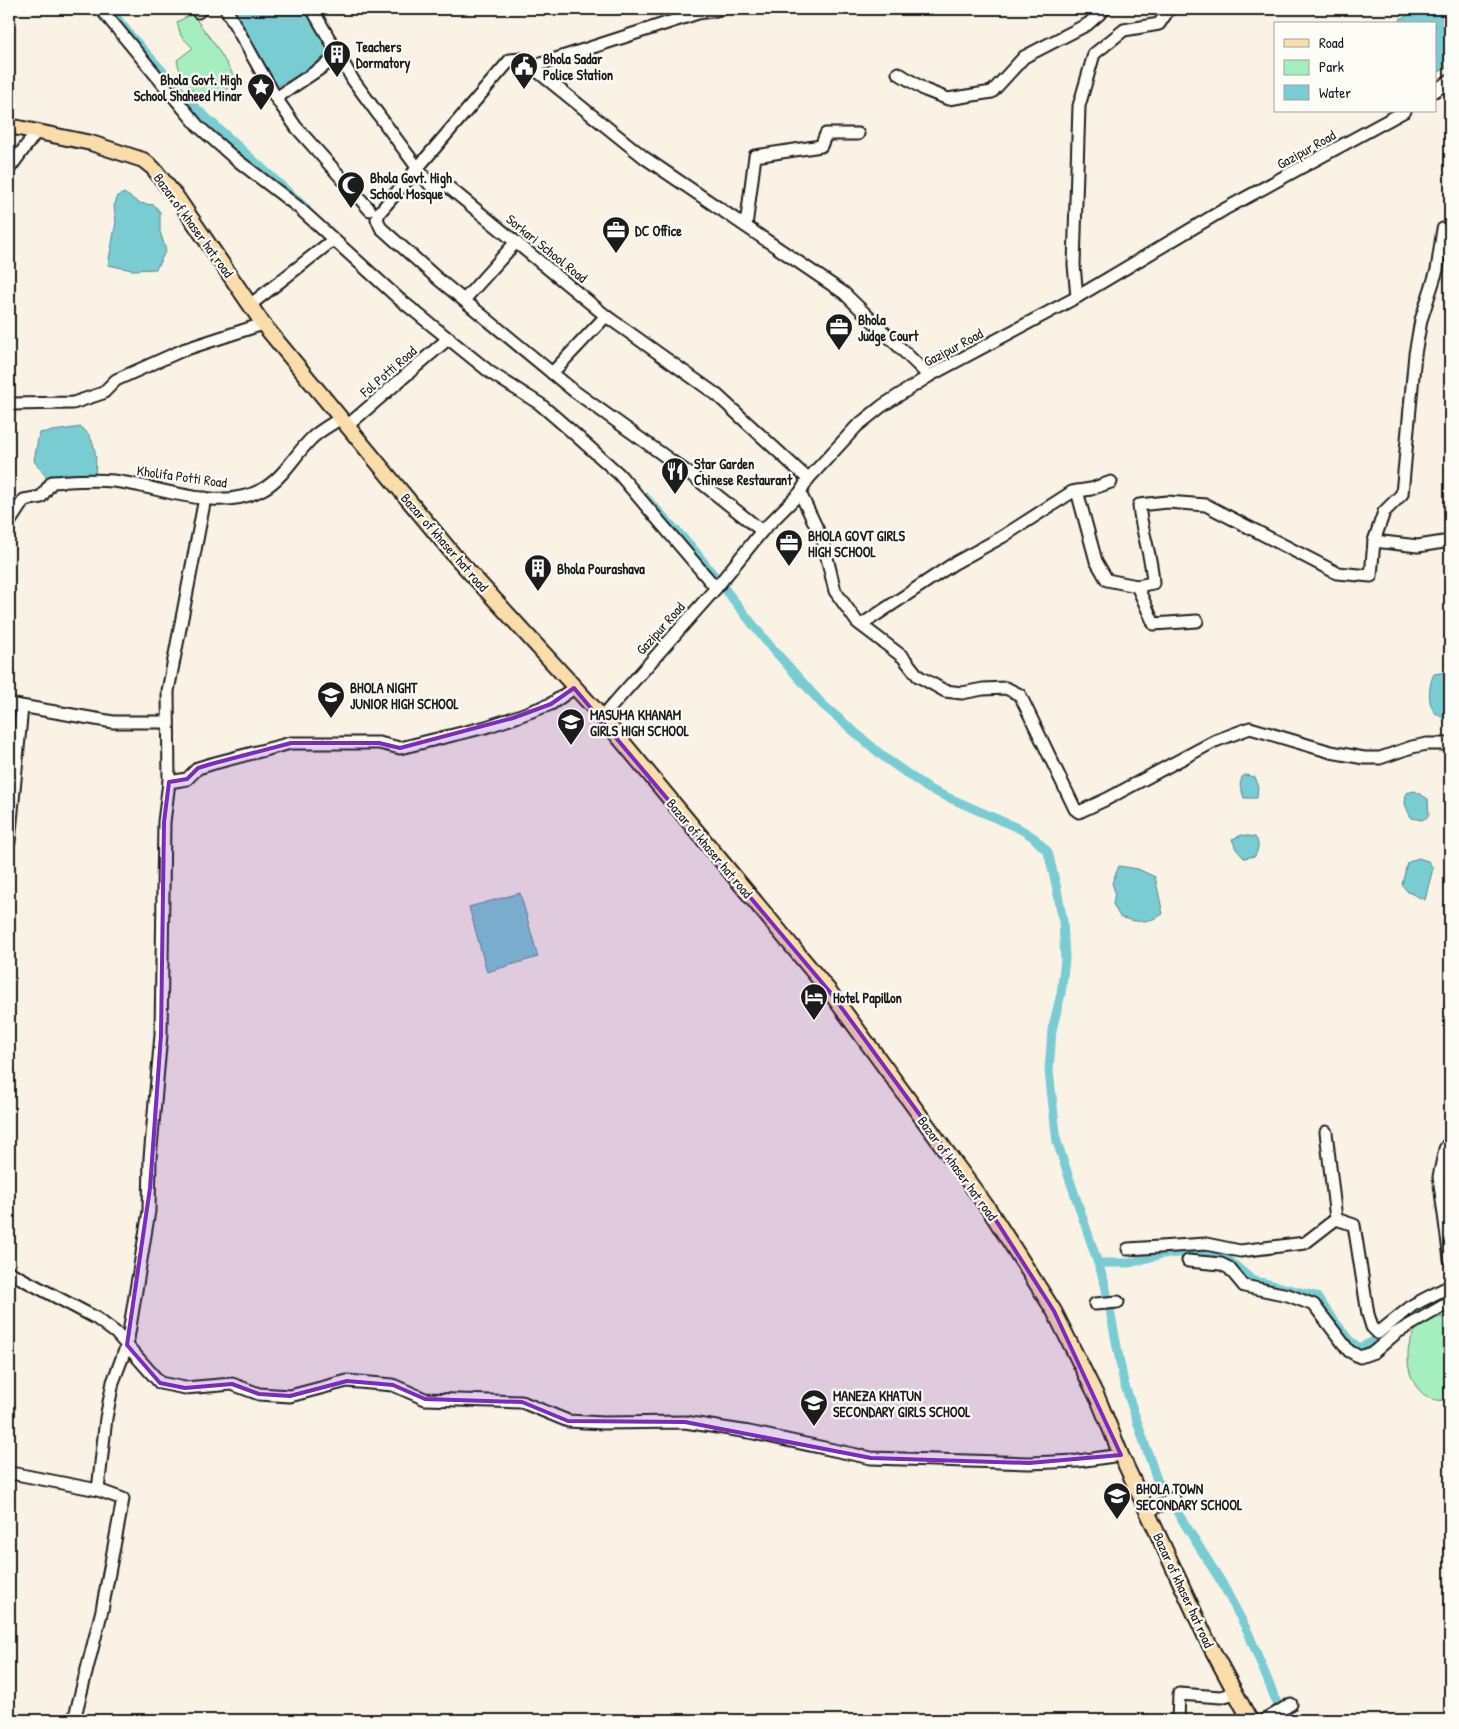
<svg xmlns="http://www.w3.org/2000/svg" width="1459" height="1729" font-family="'Patrick Hand',sans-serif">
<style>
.green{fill:#a5efbe;stroke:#60866d}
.water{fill:#7accd3;stroke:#54868a}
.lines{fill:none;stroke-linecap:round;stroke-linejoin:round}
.canal{stroke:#7accd3;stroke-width:9}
.minor-casing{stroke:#1c1c1c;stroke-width:15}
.major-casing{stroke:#1c1c1c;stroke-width:18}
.minor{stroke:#fdfcf7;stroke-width:11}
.major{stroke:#fbddab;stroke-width:14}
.marked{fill:#7b2cbf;fill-opacity:0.2;stroke:#7b2cbf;stroke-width:4;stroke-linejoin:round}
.labels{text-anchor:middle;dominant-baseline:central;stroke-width:4.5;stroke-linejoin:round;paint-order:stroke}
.poi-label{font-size:14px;font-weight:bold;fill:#1c1c1c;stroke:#fdfcf7;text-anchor:start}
.street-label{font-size:14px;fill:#1c1c1c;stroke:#fdfcf7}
</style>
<rect width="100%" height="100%" fill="#f9f2e5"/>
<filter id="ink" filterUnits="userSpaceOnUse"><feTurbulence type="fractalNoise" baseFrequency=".02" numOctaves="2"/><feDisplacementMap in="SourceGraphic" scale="10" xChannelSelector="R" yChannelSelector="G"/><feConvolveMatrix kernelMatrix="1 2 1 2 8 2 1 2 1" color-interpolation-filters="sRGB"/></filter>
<g filter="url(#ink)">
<g class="green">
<path d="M192 14 216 46 237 81 220 96 205 103C192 90 180 79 177 60L193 48 181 36 177 22Z"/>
<path d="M1431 1316 1450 1318V1399C1408 1411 1390 1338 1431 1316Z"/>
</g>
<g class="water">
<path d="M230 9H308L320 35 331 46C324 62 291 81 275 87Z"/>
<polygon points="1420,9 1449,9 1450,12 1450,66 1435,74 1435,24 1403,24 1400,19"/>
<polygon points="124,193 139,203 154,205 160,212 160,232 166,250 156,269 132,270 108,265 116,222 114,206 118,196"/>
<path d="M81 427C96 438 97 457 95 475L47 478 34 461 39 433Z"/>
<path d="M1447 672 1450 674V718C1427 720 1426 690 1434 674Z"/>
<polygon points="1245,775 1255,777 1258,784 1257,798 1244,798 1240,785 1242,777"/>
<polygon points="1415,791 1428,799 1429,816 1422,820 1411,818 1405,804 1406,793"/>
<path d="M1242 835 1255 837C1260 843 1258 850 1255 856L1244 858 1236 849 1232 839Z"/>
<polygon points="1418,858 1428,861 1433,868 1425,900 1408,892 1402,885 1407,863"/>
<path d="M1119 866 1138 869 1155 877 1163 914C1149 923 1136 923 1120 917L1113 904 1115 892 1112 883Z"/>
<polygon points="520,893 538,957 487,972 469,907"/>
</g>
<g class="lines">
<g class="canal">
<polyline points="110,9 130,35 196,108 306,208"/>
<polyline points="644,496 691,546 765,640 822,704 885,758 929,789 1020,829 1033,837 1048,852 1057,889 1063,922 1065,959 1061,994 1052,1030 1049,1071 1057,1142 1105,1284 1124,1383 1157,1480 1222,1583 1248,1632 1284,1720"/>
<polyline points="1098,1263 1130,1263 1162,1254 1201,1252 1225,1257 1252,1280 1316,1296 1348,1339 1359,1348 1378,1339 1405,1319 1450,1295"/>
</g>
<g class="minor-casing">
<g id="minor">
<polyline points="101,9 198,126 233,157 298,207 398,298 491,373 540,404 570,430 619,474 716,588"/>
<polyline points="226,9 276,98 339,56"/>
<polyline points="312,9 353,80 430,185 434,189 446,185 606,316 717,395 808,479"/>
<polyline points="198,12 202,9"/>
<polyline points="531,67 698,13 722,9"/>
<polyline points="898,73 925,90 948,99 992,92 1024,57 1088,24 1105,9"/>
<polyline points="1435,91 1450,80"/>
<polyline points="276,98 296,127 370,210"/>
<polyline points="9,169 37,131"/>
<polyline points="746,226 755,156 821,146 826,134 858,134"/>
<polyline points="1077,297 1074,265 1079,106 1094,54 1124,30 1159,24 1169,9"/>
<polyline points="464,300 516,242"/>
<polyline points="250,305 333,240"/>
<polyline points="552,373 606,316"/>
<polyline points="9,404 73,403 103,393 116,380 183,350 263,324"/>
<polyline points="347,426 449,338"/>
<polyline points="1077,491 1096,561 1107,580 1137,586 1154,624 1197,621"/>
<polyline points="800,493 823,541 835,591 857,622 903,657 918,676 945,691 962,693 983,689 1006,688 1020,695 1075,809 1079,812 1107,799 1215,741 1250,728 1331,752 1364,758 1380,758 1412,747 1427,744 1450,744"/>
<path d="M9 523 24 500 41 497 52 482C73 481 92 479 113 481 160 486 218 514 263 489 283 478 294 456 310 440 318 431 331 425 341 418"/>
<polyline points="762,531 694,477 574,391 438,279 381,228 377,219 379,213 510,60 522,59 645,158 844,293 929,376"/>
<polyline points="1374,541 1418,546 1450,541"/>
<path d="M1137 586 1153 583C1152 555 1141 532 1139 505L1167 502 1206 505 1337 573 1371 576 1374 541 1384 512 1402 494 1415 354 1421 320 1437 270 1443 229H1450"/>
<polyline points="861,625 953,564 1002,537 1072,492 1091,489 1111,482"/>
<polyline points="9,704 113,722 167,722"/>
<polyline points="602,717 716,588 762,531 800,493 808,479 857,426 882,406 929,376 1077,297 1225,209 1405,111"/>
<polyline points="169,782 187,779 198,768 211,764 291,743 379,743 400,748 486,727 513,718 551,704 574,688"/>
<polyline points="9,842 22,707"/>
<polyline points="1450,1141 1445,1149 1439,1177 1450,1259"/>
<polyline points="1336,1219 1354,1225 1368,1314 1372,1327 1378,1333 1413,1305 1450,1286"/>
<polyline points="1128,1249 1206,1244 1240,1251 1305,1243 1336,1219 1326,1132"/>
<polyline points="1188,1261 1221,1264 1229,1268 1244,1286 1288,1295 1314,1305 1349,1351 1360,1357 1374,1352 1396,1333 1450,1302"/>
<polyline points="9,1272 96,1318 116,1333 160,1383 185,1388 232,1384 259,1394 290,1396 347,1381 393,1385 425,1399 522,1402 568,1421 603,1423 685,1422 749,1432 871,1458 1029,1463 1078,1461 1121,1455"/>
<polyline points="1095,1304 1118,1302"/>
<polyline points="11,1473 98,1490"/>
<polyline points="1147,1512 1174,1498"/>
<polyline points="74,1720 102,1610 123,1499 98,1490 106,1418 113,1382 127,1345 149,1211 150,1158 161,1035 164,822 169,782 168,691 205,498"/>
<polyline points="1178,1720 1179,1694 1221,1697 1235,1693"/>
<polyline points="1265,1720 1291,1704"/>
</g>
</g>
<g class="major-casing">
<polyline id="major" points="9,126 91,143 143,160 153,168 178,199 263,324 453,554 602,717 830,992 990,1211 1054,1311 1099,1401 1121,1455 1207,1640 1250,1720"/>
</g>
<use href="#minor" class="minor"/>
<use href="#major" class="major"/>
</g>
</g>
<path class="marked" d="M574 688 830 992 990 1211 1054 1311 1121 1455 1029 1463 871 1458 685 1422 568 1421 522 1402 425 1399 393 1385 347 1381 290 1396 259 1394 232 1384 185 1388 160 1383 127 1345 150 1188 161 1035 164 822 169 782 187 779 198 768 211 764 291 743H379L400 748 513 718 551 704Z"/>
<defs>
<g id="building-pin" transform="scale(1.4375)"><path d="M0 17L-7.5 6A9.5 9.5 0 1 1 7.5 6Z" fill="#1c1c1c" stroke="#fdfcf7"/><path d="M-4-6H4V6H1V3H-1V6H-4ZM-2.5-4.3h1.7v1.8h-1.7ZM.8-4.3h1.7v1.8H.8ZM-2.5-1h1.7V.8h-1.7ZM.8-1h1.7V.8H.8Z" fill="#fff"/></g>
<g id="civic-pin" transform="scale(1.4375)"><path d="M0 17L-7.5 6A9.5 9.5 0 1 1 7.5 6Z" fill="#1c1c1c" stroke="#fdfcf7"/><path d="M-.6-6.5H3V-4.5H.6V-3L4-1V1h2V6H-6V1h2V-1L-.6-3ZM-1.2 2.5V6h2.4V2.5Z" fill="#fff"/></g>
<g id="sight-pin" transform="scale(1.4375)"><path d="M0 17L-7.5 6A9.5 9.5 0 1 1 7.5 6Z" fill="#1c1c1c" stroke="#fdfcf7"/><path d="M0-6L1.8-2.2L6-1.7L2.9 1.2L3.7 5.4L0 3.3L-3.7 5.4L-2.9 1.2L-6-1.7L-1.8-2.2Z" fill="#fff"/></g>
<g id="mosque-pin" transform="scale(1.4375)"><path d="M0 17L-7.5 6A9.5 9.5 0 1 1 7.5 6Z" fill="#1c1c1c" stroke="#fdfcf7"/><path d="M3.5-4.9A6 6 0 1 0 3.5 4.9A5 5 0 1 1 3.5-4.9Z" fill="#fff"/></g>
<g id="office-pin" transform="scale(1.4375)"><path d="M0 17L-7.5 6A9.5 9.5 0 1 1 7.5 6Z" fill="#1c1c1c" stroke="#fdfcf7"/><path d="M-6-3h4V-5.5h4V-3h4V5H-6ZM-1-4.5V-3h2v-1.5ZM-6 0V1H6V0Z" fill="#fff"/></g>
<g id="restaurant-pin" transform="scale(1.4375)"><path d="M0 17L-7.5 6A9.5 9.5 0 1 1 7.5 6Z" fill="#1c1c1c" stroke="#fdfcf7"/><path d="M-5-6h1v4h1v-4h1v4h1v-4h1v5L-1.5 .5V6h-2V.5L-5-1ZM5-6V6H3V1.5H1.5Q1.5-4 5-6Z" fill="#fff"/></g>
<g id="school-pin" transform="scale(1.4375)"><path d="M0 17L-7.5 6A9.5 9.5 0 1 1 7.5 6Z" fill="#1c1c1c" stroke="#fdfcf7"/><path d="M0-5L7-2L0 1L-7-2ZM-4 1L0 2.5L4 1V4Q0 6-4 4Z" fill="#fff"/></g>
<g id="hotel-pin" transform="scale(1.4375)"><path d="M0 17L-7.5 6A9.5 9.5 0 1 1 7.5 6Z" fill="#1c1c1c" stroke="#fdfcf7"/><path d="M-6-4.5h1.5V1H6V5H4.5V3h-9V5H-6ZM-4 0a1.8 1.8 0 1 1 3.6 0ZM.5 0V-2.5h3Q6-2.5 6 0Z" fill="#fff"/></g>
</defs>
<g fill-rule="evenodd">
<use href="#building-pin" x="337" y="54"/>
<use href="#civic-pin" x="524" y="66"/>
<use href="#sight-pin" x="261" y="87"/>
<use href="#mosque-pin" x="351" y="185"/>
<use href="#office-pin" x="616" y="230"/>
<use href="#office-pin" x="839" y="327"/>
<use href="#restaurant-pin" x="675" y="471"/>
<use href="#office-pin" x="789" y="543"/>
<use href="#building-pin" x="538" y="568"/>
<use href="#school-pin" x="331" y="695"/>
<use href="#school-pin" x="571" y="722"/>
<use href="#hotel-pin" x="814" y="997"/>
<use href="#school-pin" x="814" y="1403"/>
<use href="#school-pin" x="1117" y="1496"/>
</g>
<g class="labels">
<g class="poi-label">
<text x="356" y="46">Teachers<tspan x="356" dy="16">Dormatory</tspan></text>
<text x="543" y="58">Bhola Sadar<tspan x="543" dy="16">Police Station</tspan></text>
<text x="242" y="79" text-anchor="end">Bhola Govt. High<tspan x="242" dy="16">School Shaheed Minar</tspan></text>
<text x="370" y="177">Bhola Govt. High<tspan x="370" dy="16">School Mosque</tspan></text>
<text x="635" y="230">DC Office</text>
<text x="858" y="319">Bhola<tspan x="858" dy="16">Judge Court</tspan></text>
<text x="694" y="463">Star Garden<tspan x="694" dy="16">Chinese Restaurant</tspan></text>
<text x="808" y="535">BHOLA GOVT GIRLS<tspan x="808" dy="16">HIGH SCHOOL</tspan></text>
<text x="557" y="568">Bhola Pourashava</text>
<text x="350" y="687">BHOLA NIGHT<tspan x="350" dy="16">JUNIOR HIGH SCHOOL</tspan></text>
<text x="590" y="714">MASUMA KHANAM<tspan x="590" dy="16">GIRLS HIGH SCHOOL</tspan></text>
<text x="833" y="997">Hotel Papillon</text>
<text x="833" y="1395">MANEZA KHATUN<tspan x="833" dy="16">SECONDARY GIRLS SCHOOL</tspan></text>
<text x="1136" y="1488">BHOLA TOWN<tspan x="1136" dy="16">SECONDARY SCHOOL</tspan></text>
</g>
<g class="street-label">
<text transform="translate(1306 149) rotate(-29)">Gazipur Road</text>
<text transform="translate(194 225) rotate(54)">Bazar of khaser hat road</text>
<text transform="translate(547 248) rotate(39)">Sorkari School Road</text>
<text transform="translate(953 347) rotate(-28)">Gazipur Road</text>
<text transform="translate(388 371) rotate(-41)">Fol Potti Road</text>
<text transform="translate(182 476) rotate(8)">Kholifa Potti Road</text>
<text transform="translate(445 542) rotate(49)">Bazar of khaser hat road</text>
<text transform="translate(660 628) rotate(-48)">Gazipur Road</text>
<text transform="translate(710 848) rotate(50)">Bazar of khaser hat road</text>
<text transform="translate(958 1168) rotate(54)">Bazar of khaser hat road</text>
<text transform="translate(1184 1590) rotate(65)">Bazar of khaser hat road</text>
</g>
</g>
<rect width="1459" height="1729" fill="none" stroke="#fdfcf7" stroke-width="30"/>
<rect x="15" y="15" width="1429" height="1699" fill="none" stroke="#1c1c1c" stroke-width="2" filter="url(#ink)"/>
<rect x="1274" y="22" width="162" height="90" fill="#fdfcf7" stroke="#a3a29f"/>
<rect x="1284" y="39" width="25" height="8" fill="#fbddab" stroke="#a3a29f"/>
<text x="1319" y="48" font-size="15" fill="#1c1c1c">Road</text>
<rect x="1284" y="60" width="25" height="15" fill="#a5efbe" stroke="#a3a29f"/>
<text x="1319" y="72" font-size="15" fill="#1c1c1c">Park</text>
<rect x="1284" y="85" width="25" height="15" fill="#7accd3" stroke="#a3a29f"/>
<text x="1319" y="98" font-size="15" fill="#1c1c1c">Water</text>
</svg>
